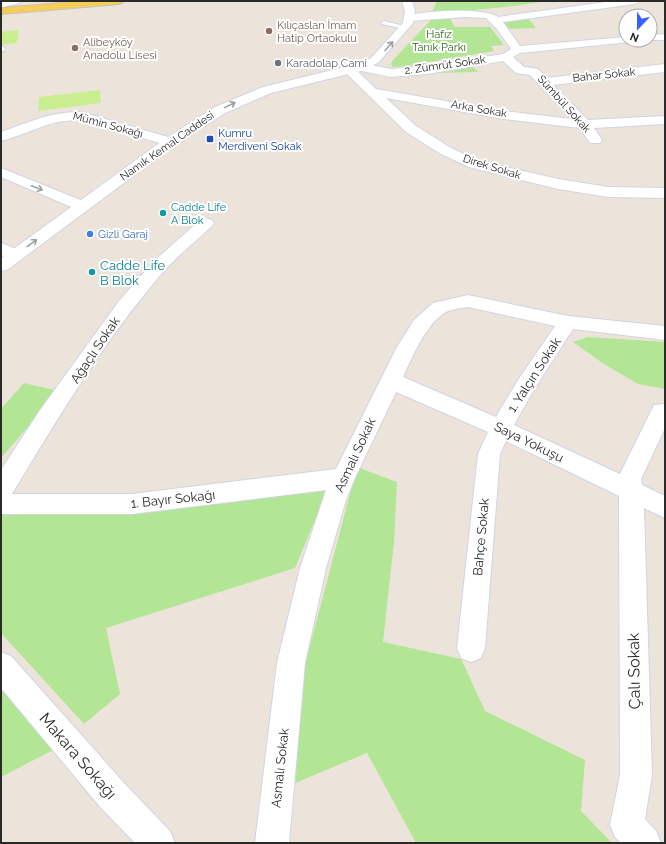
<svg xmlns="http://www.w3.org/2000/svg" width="666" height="844" font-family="Raleway,sans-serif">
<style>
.green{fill:#b2e694}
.pitch{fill:#c8ee8f}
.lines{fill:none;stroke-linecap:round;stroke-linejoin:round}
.lane-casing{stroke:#d0d4e3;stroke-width:2}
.street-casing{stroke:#d0d4e3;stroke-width:2}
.secondary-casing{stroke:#d0d4e3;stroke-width:2}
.primary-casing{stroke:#c3c3c3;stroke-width:2}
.lane{fill:#fff;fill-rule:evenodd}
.street{fill:#fff;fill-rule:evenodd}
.secondary{fill:#fff;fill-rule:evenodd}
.primary{fill:#f7cd55;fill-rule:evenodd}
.oneway{stroke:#9f9f9f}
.education-dot{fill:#8d6e63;stroke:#fff;stroke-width:1.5}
.worship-dot{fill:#6b7280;stroke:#fff;stroke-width:1.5}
.transit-dot{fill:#1a4fb4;stroke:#fff;stroke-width:1.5}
.culture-dot{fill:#0f9aa8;stroke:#fff;stroke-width:1.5}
.shop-dot{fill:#3f7fe0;stroke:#fff;stroke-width:1.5}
.labels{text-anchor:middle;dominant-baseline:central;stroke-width:4;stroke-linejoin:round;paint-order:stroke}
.far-education-label{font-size:11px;fill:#785e54;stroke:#fff;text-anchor:start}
.far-park-label{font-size:11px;fill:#2a6a16;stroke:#fff}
.far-worship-label{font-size:11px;fill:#5b616d;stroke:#fff;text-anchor:start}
.far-street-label{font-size:11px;fill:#2a2a2a;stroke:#fff}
.far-transit-label{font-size:11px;fill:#164399;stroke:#fff;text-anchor:start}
.far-culture-label{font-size:11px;fill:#0d838f;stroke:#fff;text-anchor:start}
.far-shop-label{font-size:11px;fill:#366cbe;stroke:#fff;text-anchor:start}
.culture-label{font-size:13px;fill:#0d838f;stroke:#fff;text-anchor:start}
.street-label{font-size:13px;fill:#2a2a2a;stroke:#fff}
.near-street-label{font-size:16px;fill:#2a2a2a;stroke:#fff}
</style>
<rect width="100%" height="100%" fill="#ece4db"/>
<g class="green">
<polygon points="437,1 547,1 514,6 431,14"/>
<polygon points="528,18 536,28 509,29 504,22"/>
<polygon points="432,19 450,19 455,27 490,27 504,45 491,46 494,51 405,66 393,67 391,64 393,60"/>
<polygon points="473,67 478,72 437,73"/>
<polygon points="588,337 665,342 665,389 638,384 604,364 573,342"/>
<polygon points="24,383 59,391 1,458 1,409"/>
<polygon points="357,467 397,482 394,542 383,642 461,659 485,711 585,760 581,811 612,843 416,843 367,753 295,783 305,665"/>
<polygon points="329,486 295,568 106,628 120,694 84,724 1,633 1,510"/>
<polygon points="1,684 55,749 3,776 1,773"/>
</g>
<g class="pitch">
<polygon points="19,30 17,43 1,45 1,32"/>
<polygon points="100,90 101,103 38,111 39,97"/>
</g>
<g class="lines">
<g class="lane-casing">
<g id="lane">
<polygon points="384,21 408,27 405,29 382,24 381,23"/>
<polygon points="1,46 5,48 4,51 1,51"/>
</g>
</g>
<g class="street-casing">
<g id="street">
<path d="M613 1H640L635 4 503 22 520 46 626 37V40H632L630 42 520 53 513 57 524 67 538 69 547 78 665 64V72L553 85 588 120 665 116V124L594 128 602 140 600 143H590L580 128 504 119 386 98 416 126 451 148 479 161 558 179 608 187 665 188V198L608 197 558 189 469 167 441 154 406 132 343 70 345 67H353L376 89 504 111 572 119 530 75 516 73 503 61 427 74 391 77 357 70 355 67 361 63 391 69 427 66 503 54 511 49 497 29 486 18 464 17 410 21 406 20 405 18 406 16C424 11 483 7 498 17Z"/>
<polygon points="665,34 665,40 646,40 650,40 650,35"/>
<path d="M81 112 175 139 177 142 175 145 170 146 80 120C51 119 28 134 1 141V132C27 123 52 111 81 112Z"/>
<polygon points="1,168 88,203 90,206 88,209 76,209 1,177"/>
<path d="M206 218 212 220 214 223 212 226C196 241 177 256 163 272 105 339 58 418 12 494H132L336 469 397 347 414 320 433 303 468 295 568 316 665 326V340L573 329 533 391 514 425 620 474 654 405 665 404V428L641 479 642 485 665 496V518L644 508 652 775 645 819 656 831 661 843H621L615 837 610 825 620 775 619 496 506 441 500 454 485 648 481 658 471 662 461 658 457 648 478 454 488 432 396 392 355 478 346 500 326 568 305 663 289 843H255L277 663 300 568 326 490 132 514H1V470L38 413 119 301 152 263 200 220ZM468 307 555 326 518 380 496 417 403 377C411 359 427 322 446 312 452 309 462 308 468 307Z"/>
<polygon points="1,243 22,251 25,255 22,259 16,260 1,255"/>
<polygon points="1,652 11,656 125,784 170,831 175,843 135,843 101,808 1,688"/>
</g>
</g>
<g class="secondary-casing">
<g id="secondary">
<polygon points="1,1 21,1 20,3 3,7 1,7"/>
<polygon points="402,1 412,1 415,11 413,23 379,62 365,70 271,93 225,113 175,145 7,270 1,271 1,258 165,139 215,107 263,87 357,64 371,58 403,23 405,11"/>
</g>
</g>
<g class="primary-casing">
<polygon id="primary" points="84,1 125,1 120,4 1,14 1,8"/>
</g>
<use href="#lane" class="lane"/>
<use href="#street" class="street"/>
<use href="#secondary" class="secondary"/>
<use href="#primary" class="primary"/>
</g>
<defs><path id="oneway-shaft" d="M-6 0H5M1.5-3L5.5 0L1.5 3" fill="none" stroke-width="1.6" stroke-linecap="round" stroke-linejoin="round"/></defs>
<g class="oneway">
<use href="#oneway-shaft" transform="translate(389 46) rotate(-48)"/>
<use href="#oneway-shaft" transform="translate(230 105) rotate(-26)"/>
<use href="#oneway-shaft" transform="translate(37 188) rotate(22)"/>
<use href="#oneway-shaft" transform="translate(32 243) rotate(-36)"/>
</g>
<g class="education-dot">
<circle cx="269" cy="31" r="4"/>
<circle cx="75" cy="48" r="4"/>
</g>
<circle class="worship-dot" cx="278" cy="63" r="4"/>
<rect class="transit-dot" x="206" y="135" width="8" height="8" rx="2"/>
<g class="culture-dot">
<circle cx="163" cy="213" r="4"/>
<circle cx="92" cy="272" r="4"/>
</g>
<circle class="shop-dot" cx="90" cy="234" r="4"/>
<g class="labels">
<g class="far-education-label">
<text x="277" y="25">Kılıçaslan İmam<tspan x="277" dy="13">Hatip Ortaokulu</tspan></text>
<text x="83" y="42">Alibeyköy<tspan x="83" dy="13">Anadolu Lisesi</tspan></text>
</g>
<g class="far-park-label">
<text x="439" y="34">Hafız<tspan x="439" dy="13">Tanık Parkı</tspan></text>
</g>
<g class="far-worship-label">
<text x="286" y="63">Karadolap Cami</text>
</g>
<g class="far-street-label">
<text transform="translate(445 65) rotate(-8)">2. Zümrüt Sokak</text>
<text transform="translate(604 75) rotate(-6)">Bahar Sokak</text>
<text transform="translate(564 104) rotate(48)">Sümbül Sokak</text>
<text transform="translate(479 109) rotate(10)">Arka Sokak</text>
<text transform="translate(108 125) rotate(15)">Mümin Sokağı</text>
<text transform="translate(167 146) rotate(-35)">Namık Kemal Caddesi</text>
<text transform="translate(492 167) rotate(17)">Direk Sokak</text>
</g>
<g class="far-transit-label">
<text x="218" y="133">Kumru<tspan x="218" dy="13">Merdiveni Sokak</tspan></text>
</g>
<g class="far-culture-label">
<text x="171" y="207">Cadde Life<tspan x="171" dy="13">A Blok</tspan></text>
</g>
<g class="far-shop-label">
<text x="98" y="234">Gizli Garaj</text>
</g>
<g class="culture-label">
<text x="100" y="265">Cadde Life<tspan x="100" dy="15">B Blok</tspan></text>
</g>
<g class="street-label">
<text transform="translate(95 350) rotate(-56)">Ağaçlı Sokak</text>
<text transform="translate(534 375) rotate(-57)">1. Yalçın Sokak</text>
<text transform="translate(529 442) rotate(26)">Saya Yokuşu</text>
<text transform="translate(355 455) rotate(-65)">Asmalı Sokak</text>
<text transform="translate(173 499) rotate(-6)">1. Bayır Sokağı</text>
<text transform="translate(481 537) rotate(-85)">Bahçe Sokak</text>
<text transform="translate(280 768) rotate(-84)">Asmalı Sokak</text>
</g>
<g class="near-street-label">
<text transform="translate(634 671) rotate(-91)">Çalı Sokak</text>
<text transform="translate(78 756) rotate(49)">Makara Sokağı</text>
</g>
</g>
<rect width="666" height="844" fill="none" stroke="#2a2a2a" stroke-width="4"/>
<g transform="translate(638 28) rotate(202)"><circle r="19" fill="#ffffff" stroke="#aaaaaa"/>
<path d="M0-3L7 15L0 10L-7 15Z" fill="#355fff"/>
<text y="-6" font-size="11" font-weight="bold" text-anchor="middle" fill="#2a2a2a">N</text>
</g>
</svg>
